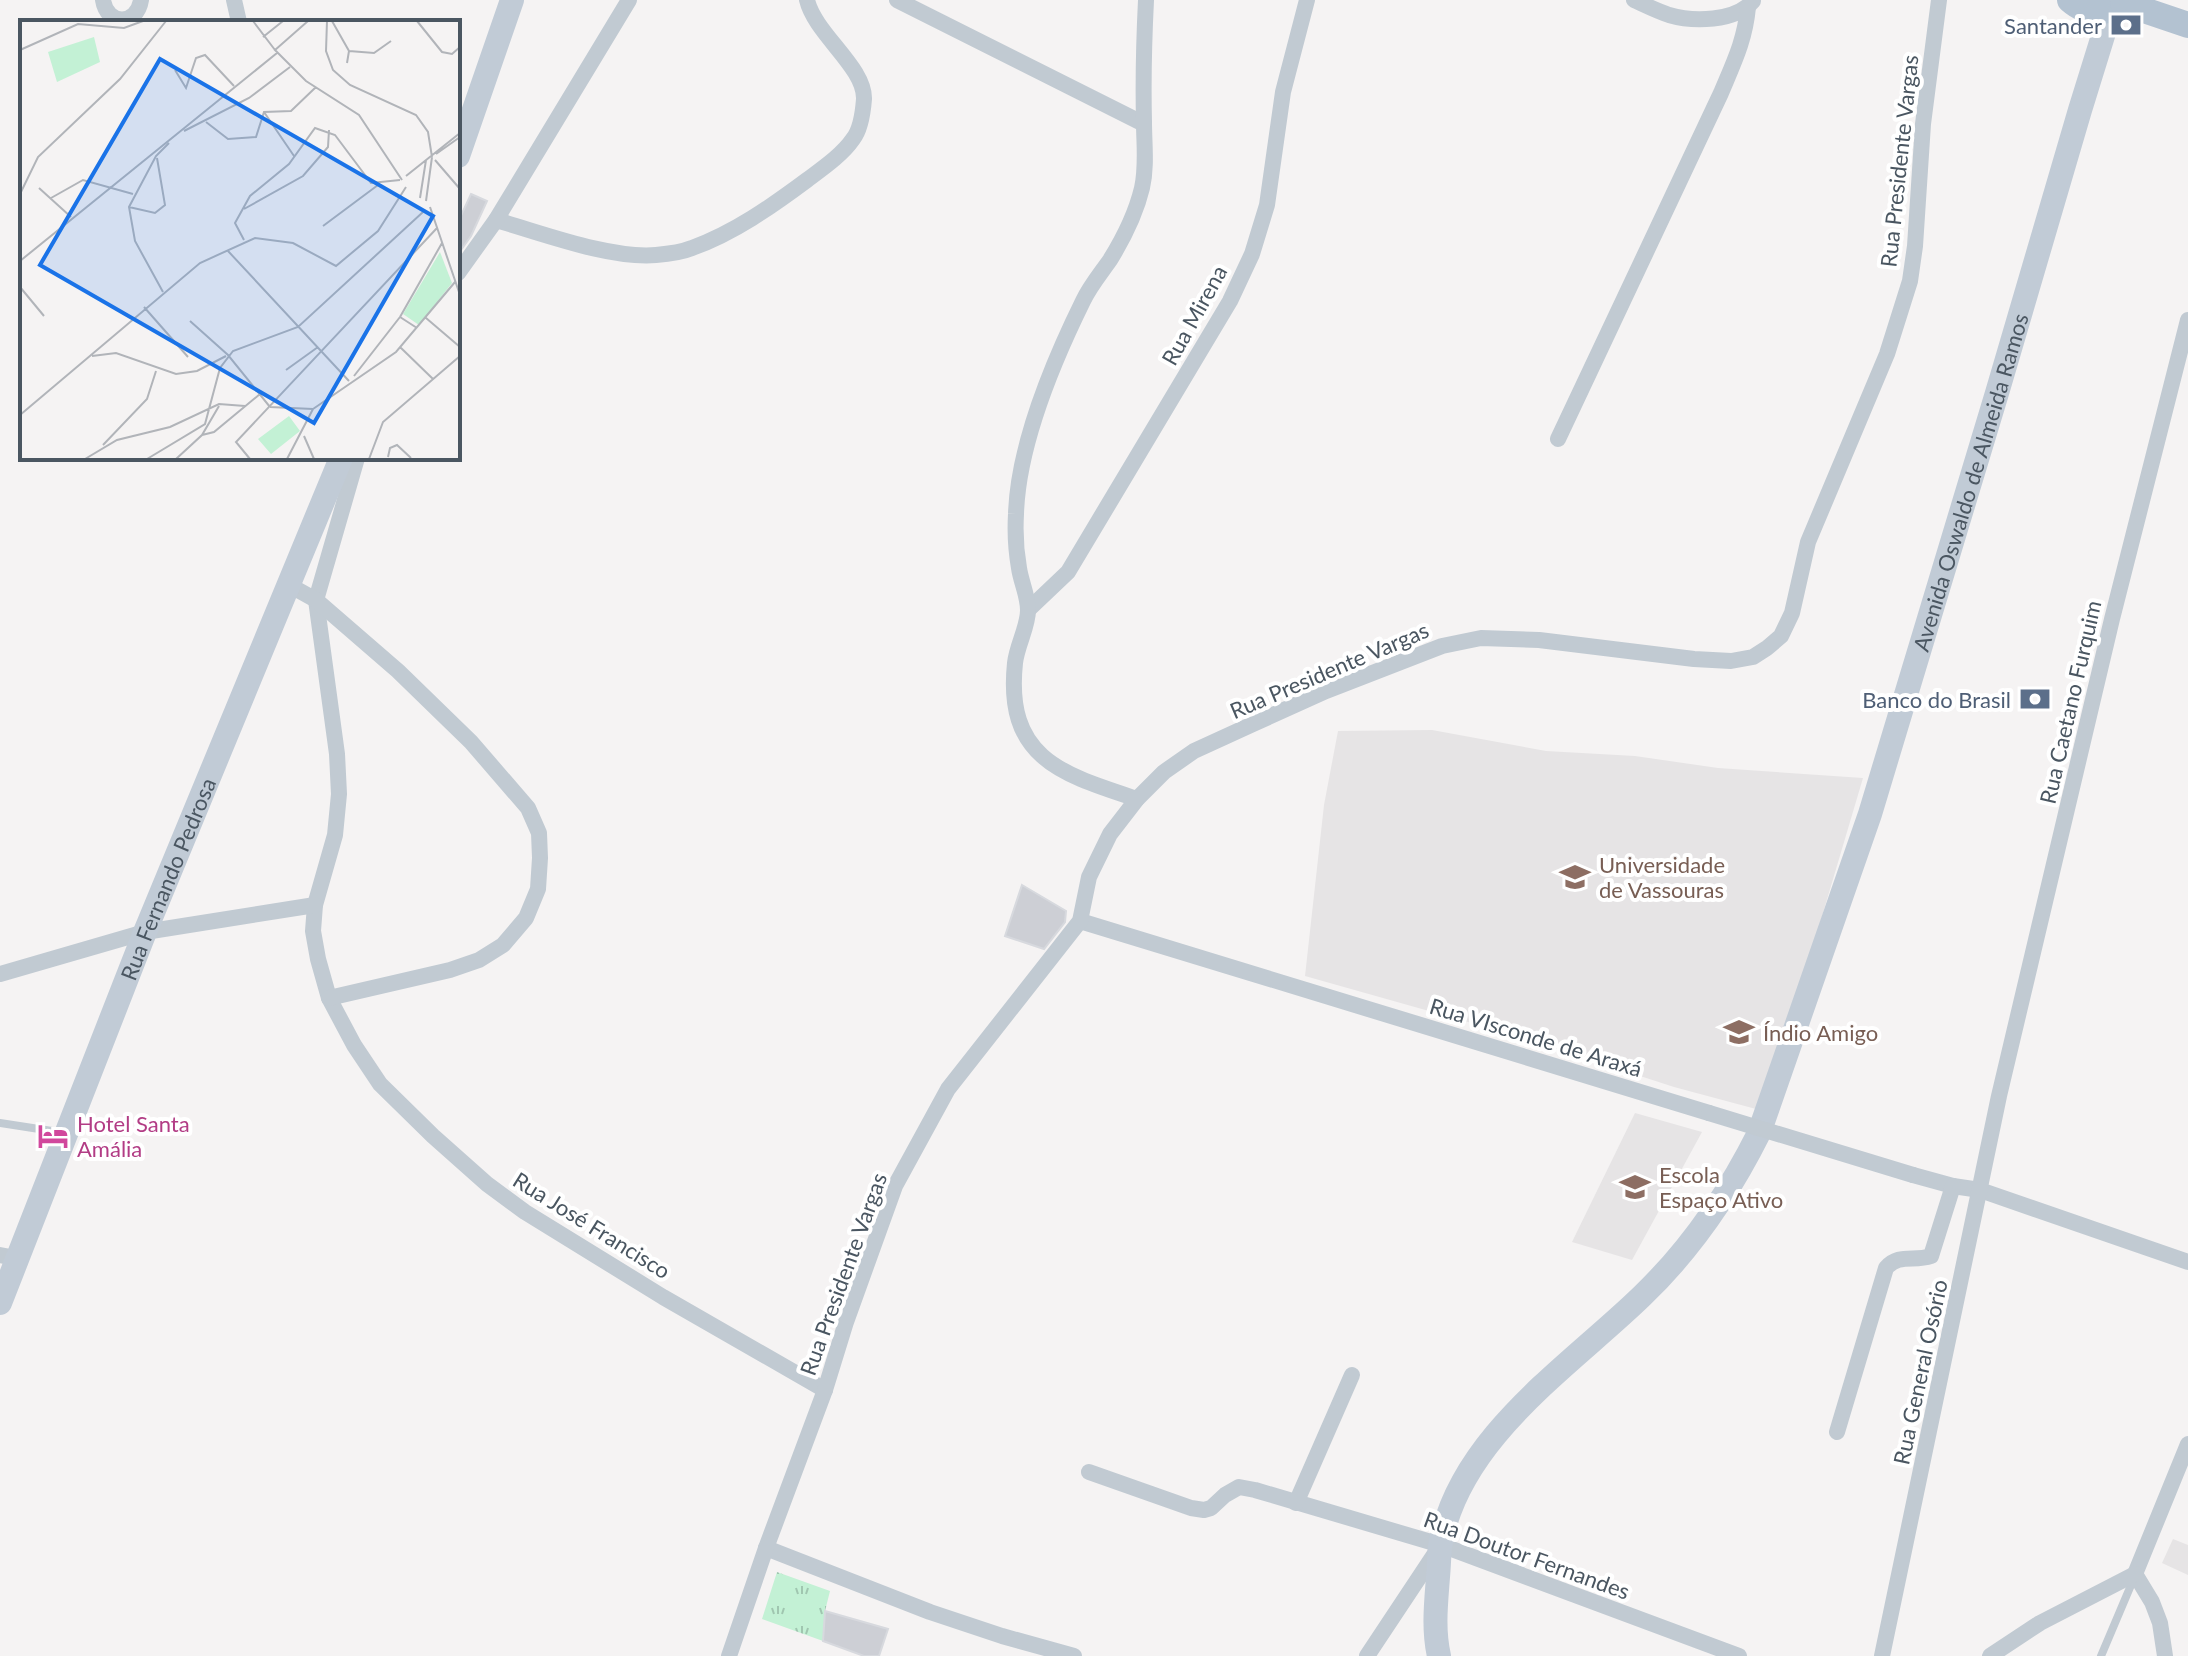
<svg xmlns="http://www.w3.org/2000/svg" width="2188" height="1656" font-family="Lato,sans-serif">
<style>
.education{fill:#e6e4e5}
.park{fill:url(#park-tufts)}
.building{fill:#cdcfd5;stroke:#d7d9de;stroke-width:2}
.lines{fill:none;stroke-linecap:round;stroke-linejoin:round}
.lane{stroke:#c1cad2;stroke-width:8}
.street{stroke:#c1cad2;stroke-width:16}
.secondary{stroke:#c1cbd6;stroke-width:24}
.primary{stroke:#b3c2d1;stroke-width:26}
.street-bridge{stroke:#c1cad2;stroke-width:16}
.labels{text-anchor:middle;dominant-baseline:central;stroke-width:8;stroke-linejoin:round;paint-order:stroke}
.service-label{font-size:22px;fill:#4e5e75;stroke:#fff;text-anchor:end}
.street-label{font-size:22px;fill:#4a5661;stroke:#fff}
.education-label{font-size:22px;fill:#785e54;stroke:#fff;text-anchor:start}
.hotel-label{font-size:22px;fill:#b23c85;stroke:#fff;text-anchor:start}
.inset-road{fill:none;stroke:#b1b4b9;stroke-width:2}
.view{fill:#1a73e8;fill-opacity:0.15;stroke:#1a73e8;stroke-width:4}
.inset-edge{fill:none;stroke:#4a5661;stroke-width:4}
</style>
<defs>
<pattern id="park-tufts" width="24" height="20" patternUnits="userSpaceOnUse" patternTransform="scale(2)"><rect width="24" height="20" fill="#c3f1d5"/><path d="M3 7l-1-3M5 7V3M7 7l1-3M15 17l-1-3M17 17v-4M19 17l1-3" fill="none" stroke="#a0c6b0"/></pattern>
</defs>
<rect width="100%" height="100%" fill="#f5f3f3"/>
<g class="education">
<polygon points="1432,730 1546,751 1635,756 1718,768 1863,778 1804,977 1756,1109 1674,1087 1514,1035 1305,976 1324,805 1338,731"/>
<polygon points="1635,1113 1702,1132 1632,1260 1572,1242"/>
<polygon points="2173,1539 2188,1545 2188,1575 2162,1563"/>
</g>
<polygon class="park" points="777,1572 830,1591 825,1611 823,1641 762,1619"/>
<g class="building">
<polygon points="471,194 487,201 471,236 458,254 458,222"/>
<polygon points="1022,885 1066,911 1065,922 1044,949 1005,936"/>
<polygon points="825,1611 888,1629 879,1656 864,1656 823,1641"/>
</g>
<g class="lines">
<g class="lane">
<polyline points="0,1123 65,1133"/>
<polyline points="2101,1656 2134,1578"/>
</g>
<g class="street">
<path d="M103 0C107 26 137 26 141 0"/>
<polyline points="234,0 239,22"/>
<polyline points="897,0 1144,124"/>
<path d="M1634 0C1645 5 1657 11 1669 15 1693 22 1735 22 1753 1"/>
<path d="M496 220C542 233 610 259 656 255 668 254 682 252 692 248 734 233 772 206 807 180 823 168 842 155 853 139 861 129 863 112 864 99 865 67 815 34 807 0"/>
<polyline points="458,273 496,220 629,0"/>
<path d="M1558 439 1721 93C1734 62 1745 40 1748 7"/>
<polyline points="357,458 316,600 337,754 339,794 335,835 315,905 313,931 318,959 329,998 354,1045 380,1084 433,1136 487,1184 525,1212 663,1297 825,1390"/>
<polyline points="289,585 316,600 398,671 471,742 528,808 539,833 540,858 538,889 526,918 503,945 479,960 450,970 329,998"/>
<polyline points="1028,610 1068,572 1230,301 1252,254 1267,205 1283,92 1307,0"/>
<path d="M1137 799C1061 774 1005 758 1015 663 1017 645 1028 627 1028 610 1028 596 1021 582 1019 568 1016 551 1015 531 1016 514 1018 446 1053 362 1083 301 1090 286 1101 273 1110 260 1123 239 1136 213 1142 188 1147 166 1144 144 1144 122 1143 81 1144 40 1146 0"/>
<polyline points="1080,921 1709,1113"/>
<polyline points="0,974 145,932 315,905"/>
<polyline points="1913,1175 1953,1186 1980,1190 2188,1262"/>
<polyline points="0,1255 16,1258"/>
<path d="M1837 1432 1886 1268C1899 1253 1914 1262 1931 1256L1953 1186"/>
<polyline points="1089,1472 1191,1508 1204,1510 1211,1508 1225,1495 1239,1487 1255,1490 1441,1545 1739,1656"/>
<polyline points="1296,1503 1352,1375"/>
<polyline points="766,1548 930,1612 1002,1636 1074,1656"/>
<polyline points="2135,1574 2188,1444"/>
<polyline points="2135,1574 2152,1602 2160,1623 2165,1656"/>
<polyline points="729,1656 766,1548 825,1390 846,1322 895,1186 948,1089 1080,921 1089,877 1110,834 1137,799 1164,772 1194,751 1253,724 1326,691 1442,646 1481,638 1539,640 1694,659 1731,661 1753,657 1767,648 1781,636 1792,613 1808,542 1887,354 1910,281 1915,246 1923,124 1939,0"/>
<polyline points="1367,1656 1438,1549"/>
<polyline points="1882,1656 1999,1096 2112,619 2188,320"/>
<polyline points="1990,1656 2040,1623 2135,1574"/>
</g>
<g class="secondary">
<polyline points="458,156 512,0"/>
<path id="s1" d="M0 1303 145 932 341 458"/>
<path id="s2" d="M1439 1656C1433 1630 1436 1603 1438 1577 1439 1567 1439 1557 1440 1547 1457 1439 1570 1366 1642 1296 1691 1249 1729 1193 1759 1133L1870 814 1997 393 2080 110 2111 10"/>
</g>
<g class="primary">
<path d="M2070 0C2087 15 2109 15 2126 0"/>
<polyline points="2123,3 2188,25"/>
</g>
<polyline class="street-bridge" points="1709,1113 1913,1175"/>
</g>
<defs>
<g id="bank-bare" transform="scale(2.4)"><path d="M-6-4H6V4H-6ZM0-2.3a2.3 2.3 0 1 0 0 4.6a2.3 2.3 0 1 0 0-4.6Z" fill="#5c6f8a" stroke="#fff" stroke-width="2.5" paint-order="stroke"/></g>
<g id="university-bare" transform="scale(2.4)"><path d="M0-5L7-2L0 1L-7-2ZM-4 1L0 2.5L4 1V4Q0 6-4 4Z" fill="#8d6e63" stroke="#fff" stroke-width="2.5" paint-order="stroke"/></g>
<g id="school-bare" transform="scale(2.4)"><path d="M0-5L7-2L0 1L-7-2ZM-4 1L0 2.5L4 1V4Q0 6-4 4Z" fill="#8d6e63" stroke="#fff" stroke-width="2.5" paint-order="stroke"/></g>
<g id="hotel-bare" transform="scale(2.4)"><path d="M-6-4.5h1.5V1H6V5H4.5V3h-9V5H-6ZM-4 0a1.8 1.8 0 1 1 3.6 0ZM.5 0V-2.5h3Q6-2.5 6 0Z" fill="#d1479c" stroke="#fff" stroke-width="2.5" paint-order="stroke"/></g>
</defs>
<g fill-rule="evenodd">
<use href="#bank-bare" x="2126" y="25"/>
<use href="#bank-bare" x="2035" y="699"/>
<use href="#university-bare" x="1575" y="877"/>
<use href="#school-bare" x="1739" y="1032"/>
<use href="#hotel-bare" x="53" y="1136"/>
<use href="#school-bare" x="1635" y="1187"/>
</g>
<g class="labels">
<g class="service-label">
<text x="2102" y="25">Santander</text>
<text x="2011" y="699">Banco do Brasil</text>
</g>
<g class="street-label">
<text transform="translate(1899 161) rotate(-84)">Rua Presidente Vargas</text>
<text transform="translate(1194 315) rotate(-61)">Rua Mirena</text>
<text stroke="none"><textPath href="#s2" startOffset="1324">Avenida Oswaldo de Almeida Ramos</textPath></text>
<text transform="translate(1329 670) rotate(-23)">Rua Presidente Vargas</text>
<text transform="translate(2070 702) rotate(-77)">Rua Caetano Furquim</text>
<text stroke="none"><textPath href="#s1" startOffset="456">Rua Fernando Pedrosa</textPath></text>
<text transform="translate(1536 1037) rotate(17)">Rua VIsconde de Araxá</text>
<text transform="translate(592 1225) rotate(32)">Rua José Francisco</text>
<text transform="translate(843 1274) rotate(-70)">Rua Presidente Vargas</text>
<text transform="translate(1920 1372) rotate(-78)">Rua General Osório</text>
<text transform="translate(1527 1555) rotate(20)">Rua Doutor Fernandes</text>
</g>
<g class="education-label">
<text x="1599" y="864">Universidade<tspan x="1599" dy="25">de Vassouras</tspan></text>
<text x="1763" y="1032">Índio Amigo</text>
<text x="1659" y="1174">Escola<tspan x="1659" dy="25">Espaço Ativo</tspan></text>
</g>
<g class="hotel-label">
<text x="77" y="1123">Hotel Santa<tspan x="77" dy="25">Amália</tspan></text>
</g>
</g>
<g transform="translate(20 20)">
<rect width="440" height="440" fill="#f5f3f3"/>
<path d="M74 17 80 42 37 62 28 32ZM269 396 280 411 251 434 238 419Z" fill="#c3f1d5"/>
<path d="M420 232 432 263 399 305 383 294Z" fill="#c3f1d5"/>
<path class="inset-road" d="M233 1 255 30M288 1 255 30 286 61 339 95 382 160M307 1 306 31 313 50 330 65 396 95 408 112 412 137M312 1 329 31 327 43M397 1 422 32 432 34 440 27M243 17 263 1M0 30 58 4 104 8 123 1M329 31 354 33 371 21M155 50 166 68 176 38 185 35 214 66M244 92 274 136M186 102 208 119 236 117 244 92 271 91 296 67M164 111 229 78 270 47M416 134 440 117M415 140 440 169M386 156 440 113M19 168 51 197M0 174 18 137 100 59 146 1M31 178 63 160 113 174M400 178 406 140M406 181 412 137M109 187 135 193 145 185 137 138M410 187 440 275M224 189 283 156 308 127 309 110M303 206 358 165M224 220 215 203 230 176 269 144 295 108 315 115 351 163 380 160M208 231 329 361M0 241 257 33M0 267 24 296M143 272 115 221 109 187 136 136 149 123M124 287 168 337M380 297 422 223M406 298 440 327M170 301 208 335 250 387M380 327 413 359M72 336 96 333 156 354 177 351 206 336M266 350 298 327M334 356 380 297 397 308M250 387 293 389M293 389 376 332 435 262M0 395 180 243 235 218 273 223 316 246 358 211 386 167M182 415 194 412 240 374M284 416 294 439M83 425 127 379 136 351M368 437 370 428 377 425 391 438M65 439 97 420 150 407 199 384 225 386M127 439 185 404 200 348 213 331 278 307 403 192M156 439 182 415 199 386M230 439 216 422 417 208M267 439 293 389M349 439 363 402 440 336M364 439H397"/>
<path class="view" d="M140 39 413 196 294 403 20 245Z"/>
<rect width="440" height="440" class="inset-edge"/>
</g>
</svg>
